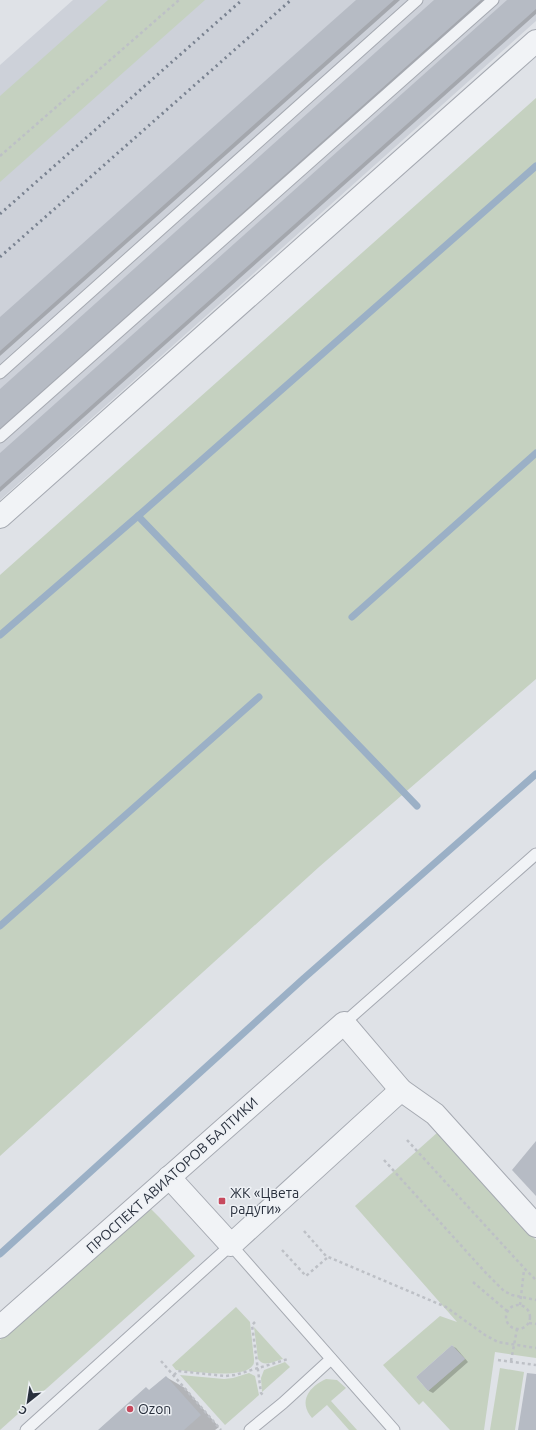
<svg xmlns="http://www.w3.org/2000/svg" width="536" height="1430" font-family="Ubuntu,sans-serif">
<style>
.built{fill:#cdd1d9}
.green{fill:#c5d1c0;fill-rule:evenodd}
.shadow{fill:#0003}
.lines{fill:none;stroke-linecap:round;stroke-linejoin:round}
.stream{stroke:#9bb0c6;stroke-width:7}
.building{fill:#b6bbc4}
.service-casing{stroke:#a5a9b1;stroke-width:13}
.minor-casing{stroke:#a5a9b1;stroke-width:24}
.path{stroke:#bdc0c6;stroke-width:2.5;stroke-dasharray:3 3;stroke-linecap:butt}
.service{stroke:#f1f3f6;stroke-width:11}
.minor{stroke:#f1f3f6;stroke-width:22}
.rail{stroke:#798290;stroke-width:3;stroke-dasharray:2 4;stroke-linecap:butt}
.poi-dot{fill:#c7495d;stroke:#eef1f5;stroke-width:1.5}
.labels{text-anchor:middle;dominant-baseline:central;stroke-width:3;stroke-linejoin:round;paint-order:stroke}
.street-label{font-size:14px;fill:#29303d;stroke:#eef1f5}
.poi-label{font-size:14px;fill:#29303d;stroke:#eef1f5;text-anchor:start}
</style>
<rect width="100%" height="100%" fill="#dfe2e7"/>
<polygon class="built" points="73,0 536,0 536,21 0,500 0,65"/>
<g class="green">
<polygon points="108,0 205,0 0,182 0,96"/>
<polygon points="536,98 536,679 319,867 0,1156 0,575"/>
<path d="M438 1132 536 1240V1358L495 1352 484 1430H450L423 1401 419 1405 383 1365 440 1316 457 1322 355 1206ZM452 1345 465 1359 428 1391 416 1377Z"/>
<polygon points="148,1206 159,1217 195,1256 0,1430 0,1340"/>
<path d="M236 1307 250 1322 254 1359C254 1361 254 1364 253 1365 244 1380 191 1371 176 1370L172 1365Z"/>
<path d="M254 1327 283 1359C274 1361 264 1368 258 1359Z"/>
<polygon points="285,1362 290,1367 262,1392 261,1378 264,1370"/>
<polygon points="500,1368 524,1372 515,1430 490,1430"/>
<polygon points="249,1373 255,1376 259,1395 225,1425 180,1375 224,1379 233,1378"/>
<path d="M326 1379 337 1380 346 1388 331 1401 357 1430H349L327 1405 312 1418C298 1401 309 1387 326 1379Z"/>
</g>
<g class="shadow">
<polygon points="358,0 400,0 0,356 0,318"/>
<polygon points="436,0 486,0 0,434 0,391"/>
<polygon points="509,0 536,0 536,14 0,492 0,455"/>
<polygon points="452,1346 456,1348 468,1362 433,1393 429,1391 417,1377"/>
<polygon points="166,1377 185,1388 219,1427 215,1430 99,1430 146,1388 150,1391"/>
</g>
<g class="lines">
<g class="stream">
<polyline points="138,516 417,806"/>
<polyline points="352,617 536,453"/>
<polyline points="0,635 138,516 536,166"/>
<polyline points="0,926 259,697"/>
<polyline points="0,1254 303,979 536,774"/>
</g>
</g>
<g class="building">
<polygon points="356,0 394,0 0,351 0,317"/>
<polygon points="434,0 481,0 0,429 0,389"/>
<polygon points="507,0 536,0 536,9 0,487 0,453"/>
<polygon points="536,1141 536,1196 512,1170"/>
<polygon points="452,1345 465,1359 428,1391 416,1377"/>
<polygon points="527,1373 536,1374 536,1430 518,1430"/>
<polygon points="166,1376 201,1415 184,1430 98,1430 146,1387 149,1390"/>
</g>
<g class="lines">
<g class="service-casing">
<g id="service">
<polyline points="0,373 417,0"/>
<polyline points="0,437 493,0"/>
<polyline points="344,1023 536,854"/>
<polyline points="26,1430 231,1245 394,1430"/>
<polyline points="250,1430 283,1403 331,1359"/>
</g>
</g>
<g class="minor-casing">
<g id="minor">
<polyline points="0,517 536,41"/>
<polyline points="169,1177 231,1245 401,1090"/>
<polyline points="0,1327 344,1023 401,1090 435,1114 536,1226"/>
</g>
</g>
<g class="path">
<polyline points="0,156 179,0"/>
<polyline points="407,1140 525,1269 536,1280"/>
<polyline points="384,1160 485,1272 504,1291 512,1295 536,1300"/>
<polyline points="304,1231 326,1256 446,1307 485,1335 498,1342 536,1348"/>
<polyline points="282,1250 306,1276 328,1257"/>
<polyline points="473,1282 507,1311"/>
<polyline points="520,1305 524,1270"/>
<circle cx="518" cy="1317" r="12"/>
<polyline points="255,1322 252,1325 261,1393 264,1396"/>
<polyline points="529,1323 536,1324"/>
<polyline points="498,1360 536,1365"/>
<polyline points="161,1361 221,1430"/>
<polyline points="511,1361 517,1329"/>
<polyline points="174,1375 178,1371 225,1376 235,1375 288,1359"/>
</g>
<use href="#service" class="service"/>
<use href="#minor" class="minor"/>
<g class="rail">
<polyline points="0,214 242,0"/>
<polyline points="0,257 291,0"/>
</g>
</g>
<g class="poi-dot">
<rect x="218" y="1197" width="8" height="8" rx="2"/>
<circle cx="130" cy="1409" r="4"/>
</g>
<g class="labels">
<g class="street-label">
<text transform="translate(172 1175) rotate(-42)">ПРОСПЕКТ АВИАТОРОВ БАЛТИКИ</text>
</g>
<g class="poi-label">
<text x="230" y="1193">ЖК «Цвета<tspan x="230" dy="16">радуги»</tspan></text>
<text x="138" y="1409">Ozon</text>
</g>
</g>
<g transform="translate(28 1402) rotate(210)" stroke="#eef1f5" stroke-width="3" paint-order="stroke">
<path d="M0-3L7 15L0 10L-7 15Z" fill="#29303d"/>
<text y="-6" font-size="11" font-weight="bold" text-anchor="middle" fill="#29303d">С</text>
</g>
</svg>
